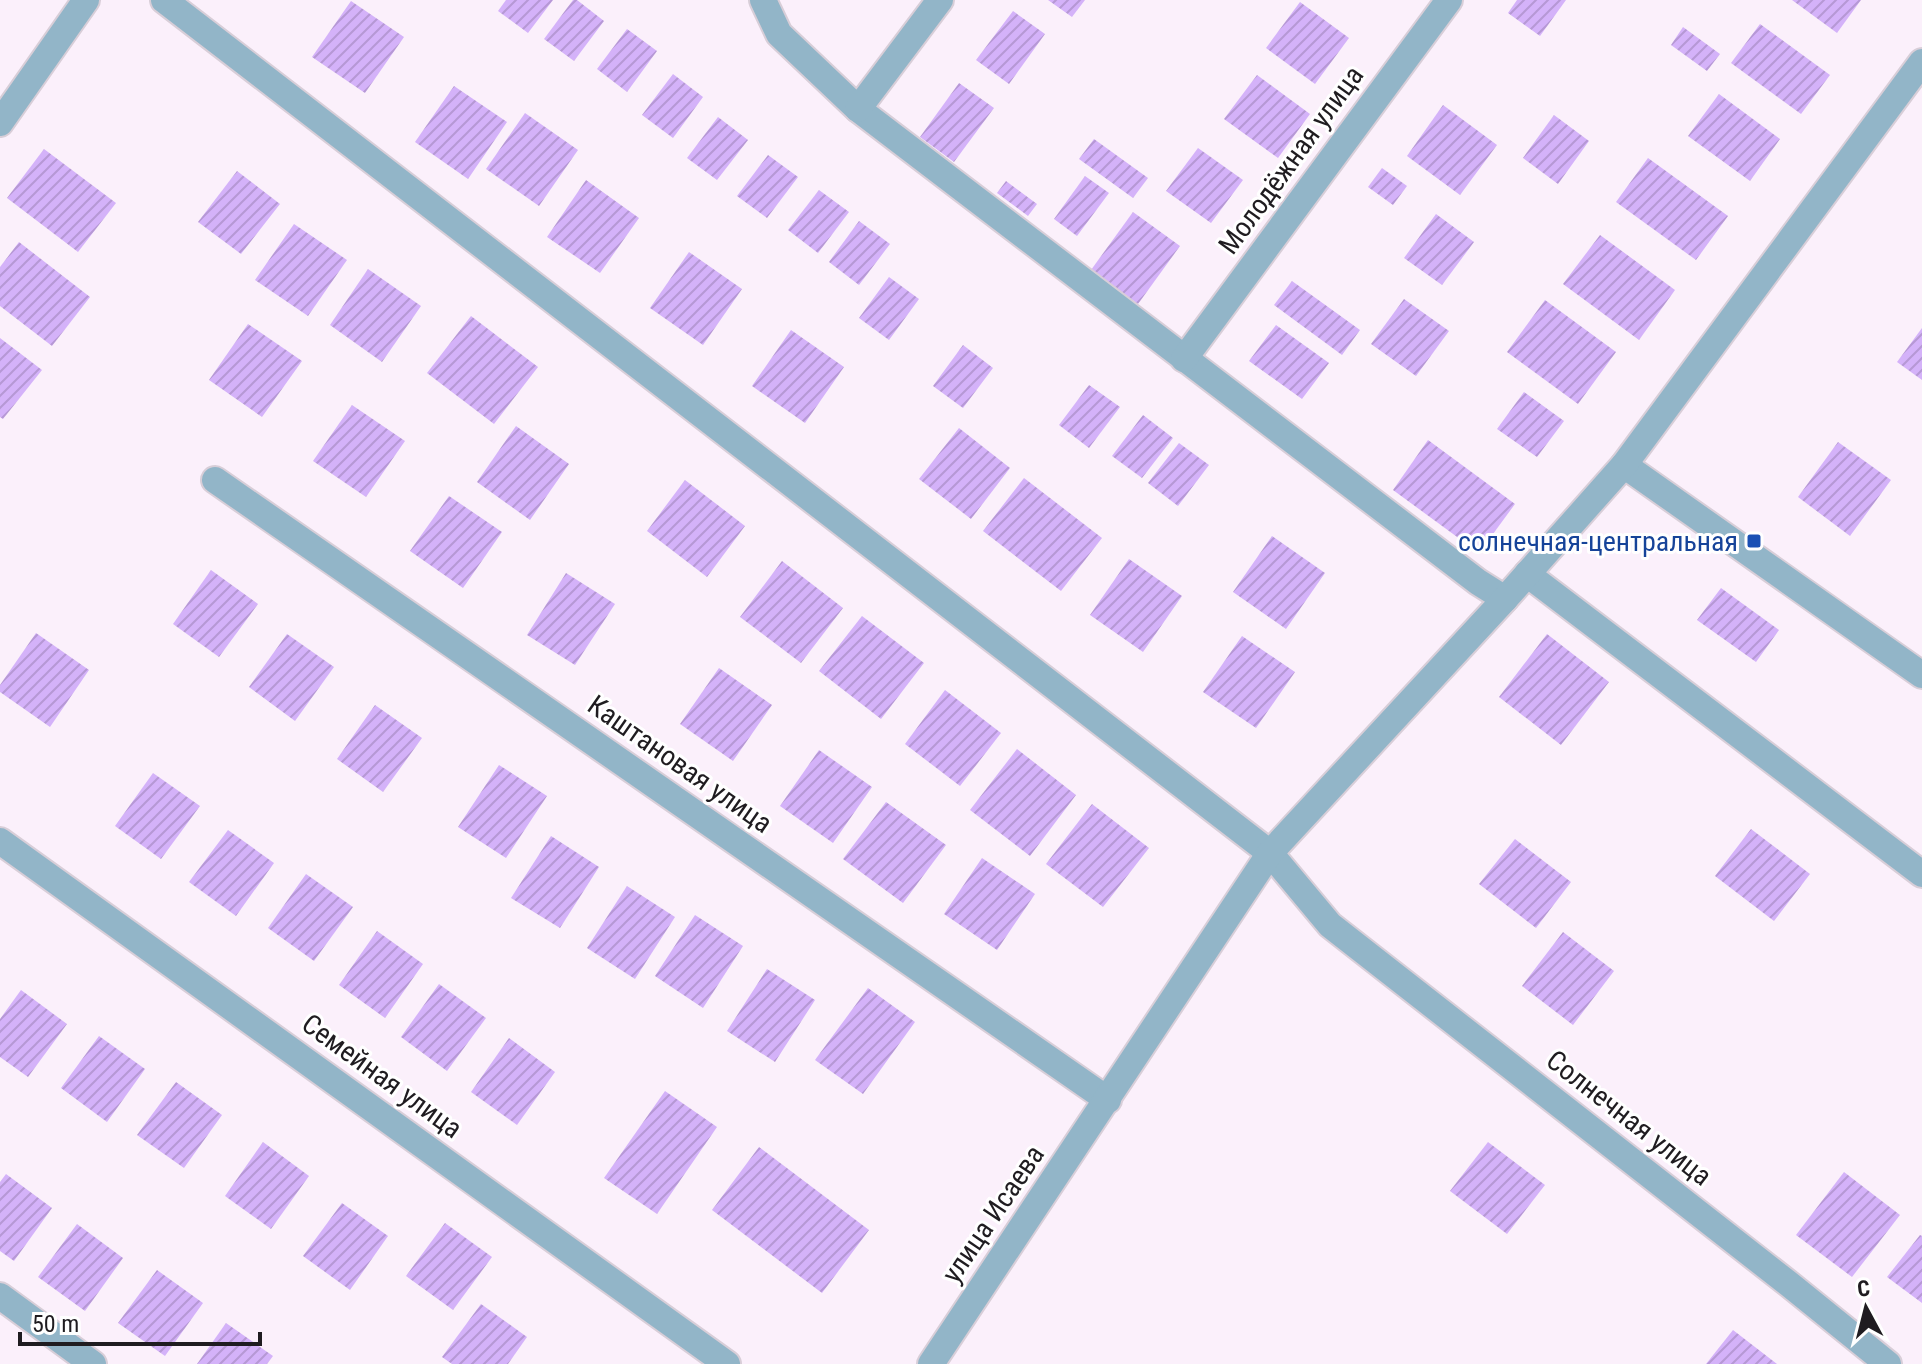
<svg xmlns="http://www.w3.org/2000/svg" width="1922" height="1364" font-family="'Roboto Condensed',sans-serif">
<style>
.building{fill:url(#building-hatch)}
.lines{fill:none;stroke-linecap:round;stroke-linejoin:round}
.minor-casing{stroke:#d8ced8;stroke-width:30}
.minor{stroke:#92b5c8;stroke-width:26}
.transit-dot{fill:#1a4fb4;stroke:#fff;stroke-width:3}
.labels{text-anchor:middle;dominant-baseline:central;stroke-width:6;stroke-linejoin:round;paint-order:stroke}
.street-label{font-size:28px;fill:#1f1c20;stroke:#fff}
.transit-label{font-size:28px;fill:#164399;stroke:#fff;text-anchor:end}
</style>
<defs>
<pattern id="building-hatch" width="6" height="6" patternUnits="userSpaceOnUse" patternTransform="scale(2)"><rect width="6" height="6" fill="#d4b2f9"/><path d="M-1 1l2-2M0 6l6-6M5 7l2-2" fill="none" stroke="#b698d5"/></pattern>
</defs>
<rect width="100%" height="100%" fill="#fbf0fb"/>
<g class="building">
<polygon points="506,0 553,0 528,33 498,11"/>
<polygon points="573,0 577,0 604,21 574,61 544,39"/>
<polygon points="1048,0 1085,0 1072,17"/>
<polygon points="1517,0 1566,0 1540,36 1508,13"/>
<polygon points="1792,0 1861,0 1837,33"/>
<polygon points="351,1 404,37 365,93 312,57"/>
<polygon points="1300,2 1349,38 1315,84 1266,48"/>
<polygon points="1013,11 1045,34 1009,84 976,60"/>
<polygon points="1760,24 1830,75 1801,114 1731,63"/>
<polygon points="1683,27 1720,54 1707,71 1671,45"/>
<polygon points="627,29 657,51 627,92 597,69"/>
<polygon points="673,74 703,97 673,138 642,115"/>
<polygon points="1257,75 1310,114 1278,158 1224,119"/>
<polygon points="959,83 994,108 954,162 920,137"/>
<polygon points="454,86 507,122 468,179 415,142"/>
<polygon points="1719,94 1780,139 1750,181 1688,136"/>
<polygon points="1443,105 1497,145 1460,195 1407,156"/>
<polygon points="525,113 578,150 539,206 486,169"/>
<polygon points="1554,115 1589,141 1558,184 1523,158"/>
<polygon points="718,117 748,140 717,180 687,158"/>
<polygon points="1094,139 1148,178 1133,198 1079,159"/>
<polygon points="1198,148 1243,180 1211,223 1166,191"/>
<polygon points="44,149 116,203 78,252 7,198"/>
<polygon points="768,155 798,177 767,218 737,196"/>
<polygon points="1648,158 1728,216 1696,260 1616,202"/>
<polygon points="1382,168 1407,186 1393,205 1368,187"/>
<polygon points="237,171 280,204 241,254 198,222"/>
<polygon points="1085,176 1109,193 1077,236 1054,219"/>
<polygon points="586,180 639,218 600,273 547,237"/>
<polygon points="1006,181 1037,204 1028,216 997,193"/>
<polygon points="819,190 849,212 818,253 788,230"/>
<polygon points="1133,212 1180,246 1138,304 1091,270"/>
<polygon points="1436,214 1474,242 1442,285 1404,258"/>
<polygon points="859,221 890,244 859,285 829,262"/>
<polygon points="294,224 347,260 308,316 255,280"/>
<polygon points="1600,235 1675,290 1639,340 1563,284"/>
<polygon points="19,242 90,297 52,346 0,306 0,267"/>
<polygon points="689,252 742,289 703,345 650,308"/>
<polygon points="368,269 421,306 382,362 330,325"/>
<polygon points="889,277 919,299 889,340 859,318"/>
<polygon points="1292,281 1360,330 1342,355 1274,305"/>
<polygon points="1404,299 1449,331 1416,376 1371,344"/>
<polygon points="1545,300 1616,352 1578,404 1507,352"/>
<polygon points="471,316 538,367 494,424 427,373"/>
<polygon points="248,324 302,361 262,417 209,380"/>
<polygon points="1276,325 1329,363 1302,399 1249,361"/>
<polygon points="1922,328 1922,380 1897,362"/>
<polygon points="791,330 844,367 805,423 752,386"/>
<polygon points="0,338 42,370 3,419 0,417"/>
<polygon points="963,345 993,368 963,408 933,386"/>
<polygon points="1089,385 1120,407 1089,448 1059,425"/>
<polygon points="1524,392 1564,421 1537,457 1497,429"/>
<polygon points="352,405 405,441 366,497 313,461"/>
<polygon points="1143,415 1173,438 1142,478 1112,456"/>
<polygon points="516,426 569,464 530,520 477,482"/>
<polygon points="959,428 1010,468 971,519 919,479"/>
<polygon points="1428,440 1515,504 1479,553 1393,490"/>
<polygon points="1838,442 1891,480 1850,536 1798,497"/>
<polygon points="1179,443 1209,465 1178,506 1148,483"/>
<polygon points="1024,478 1102,538 1061,591 983,531"/>
<polygon points="685,480 745,526 707,577 647,531"/>
<polygon points="449,496 502,532 463,588 410,551"/>
<polygon points="1272,536 1325,573 1286,629 1233,592"/>
<polygon points="1129,559 1182,596 1143,652 1090,615"/>
<polygon points="782,561 843,608 801,663 740,617"/>
<polygon points="211,570 258,604 219,657 173,624"/>
<polygon points="566,573 615,604 575,665 527,635"/>
<polygon points="1721,588 1779,630 1756,662 1697,620"/>
<polygon points="862,616 924,663 881,719 819,671"/>
<polygon points="36,633 89,670 50,727 0,692 0,685"/>
<polygon points="287,634 334,667 295,721 249,687"/>
<polygon points="1547,634 1609,682 1561,745 1499,697"/>
<polygon points="1242,636 1295,672 1256,728 1203,692"/>
<polygon points="719,668 772,705 733,761 680,724"/>
<polygon points="945,690 1001,733 960,786 905,744"/>
<polygon points="375,705 422,738 383,792 337,759"/>
<polygon points="1017,749 1076,795 1030,856 970,810"/>
<polygon points="819,750 872,787 833,843 780,806"/>
<polygon points="499,765 547,796 506,858 458,827"/>
<polygon points="153,773 200,806 161,859 115,826"/>
<polygon points="886,802 946,845 903,903 843,859"/>
<polygon points="1092,804 1149,848 1103,907 1046,864"/>
<polygon points="1751,829 1810,874 1774,921 1715,876"/>
<polygon points="228,830 274,863 236,916 189,882"/>
<polygon points="551,836 599,867 560,928 511,898"/>
<polygon points="1515,839 1571,882 1536,928 1479,884"/>
<polygon points="982,858 1035,894 997,950 944,914"/>
<polygon points="306,874 353,907 314,961 268,928"/>
<polygon points="627,886 675,917 635,979 587,948"/>
<polygon points="695,915 743,946 703,1008 655,976"/>
<polygon points="377,931 423,964 385,1018 339,985"/>
<polygon points="1563,932 1614,971 1573,1025 1522,986"/>
<polygon points="767,969 815,1000 775,1062 727,1031"/>
<polygon points="439,984 486,1018 447,1071 401,1037"/>
<polygon points="868,988 915,1022 863,1094 815,1060"/>
<polygon points="21,990 67,1024 28,1077 0,1057 0,1019"/>
<polygon points="99,1036 145,1069 107,1122 61,1088"/>
<polygon points="509,1038 555,1072 517,1125 471,1092"/>
<polygon points="176,1082 222,1115 184,1168 137,1135"/>
<polygon points="665,1091 717,1127 657,1214 604,1178"/>
<polygon points="263,1142 309,1176 271,1229 225,1196"/>
<polygon points="1488,1142 1545,1185 1507,1234 1450,1191"/>
<polygon points="759,1147 869,1230 822,1293 712,1210"/>
<polygon points="1844,1172 1900,1215 1852,1277 1796,1235"/>
<polygon points="6,1174 52,1208 14,1261 0,1251 0,1182"/>
<polygon points="342,1203 388,1236 350,1290 303,1256"/>
<polygon points="445,1223 492,1257 453,1310 406,1276"/>
<polygon points="77,1224 123,1258 85,1311 38,1277"/>
<polygon points="1920,1235 1922,1236 1922,1303 1887,1277"/>
<polygon points="157,1270 203,1303 165,1356 118,1323"/>
<polygon points="481,1304 527,1337 508,1364 452,1364 442,1357"/>
<polygon points="226,1323 273,1356 267,1364 197,1364"/>
<polygon points="1733,1330 1777,1364 1706,1364"/>
</g>
<g class="lines">
<g class="minor-casing">
<g id="minor">
<polyline points="164,0 1270,853 1330,925 1789,1284 1888,1364"/>
<polyline points="763,0 779,34 858,109 1478,582 1505,599"/>
<polyline points="858,109 940,0"/>
<polyline points="0,123 86,0"/>
<polyline points="1184,359 1449,0"/>
<polyline points="1624,465 1922,675"/>
<polyline points="215,480 1108,1100"/>
<polyline points="1527,574 1922,874"/>
<polyline points="0,841 727,1364"/>
<polyline points="0,1296 93,1364"/>
<polyline points="931,1364 1270,853 1505,599 1624,465 1922,62"/>
</g>
</g>
<use href="#minor" class="minor"/>
</g>
<rect class="transit-dot" x="1746" y="533" width="16" height="16" rx="4"/>
<g class="labels">
<g class="street-label">
<text transform="translate(1291 160) rotate(-54)">Молодёжная улица</text>
<text transform="translate(680 764) rotate(35)">Каштановая улица</text>
<text transform="translate(382 1076) rotate(36)">Семейная улица</text>
<text transform="translate(1629 1118) rotate(38)">Солнечная улица</text>
<text transform="translate(993 1214) rotate(-56)">улица Исаева</text>
</g>
<g class="transit-label">
<text x="1738" y="541">солнечная-центральная</text>
</g>
</g>
<g transform="translate(1866 1308) rotate(353)" stroke="#ffffff" stroke-width="6" paint-order="stroke">
<path d="M0-6L14 30L0 20L-14 30Z" fill="#1f1c20"/>
<text y="-12" font-size="22" font-weight="bold" text-anchor="middle" fill="#1f1c20">С</text>
</g>
<path d="M20 1332v12h240v-12" fill="none" stroke="#1f1c20" stroke-width="4"/>
<text x="32" y="1332" font-size="24" fill="#1f1c20" stroke="#ffffff" stroke-width="6" paint-order="stroke">50 m</text>
</svg>
